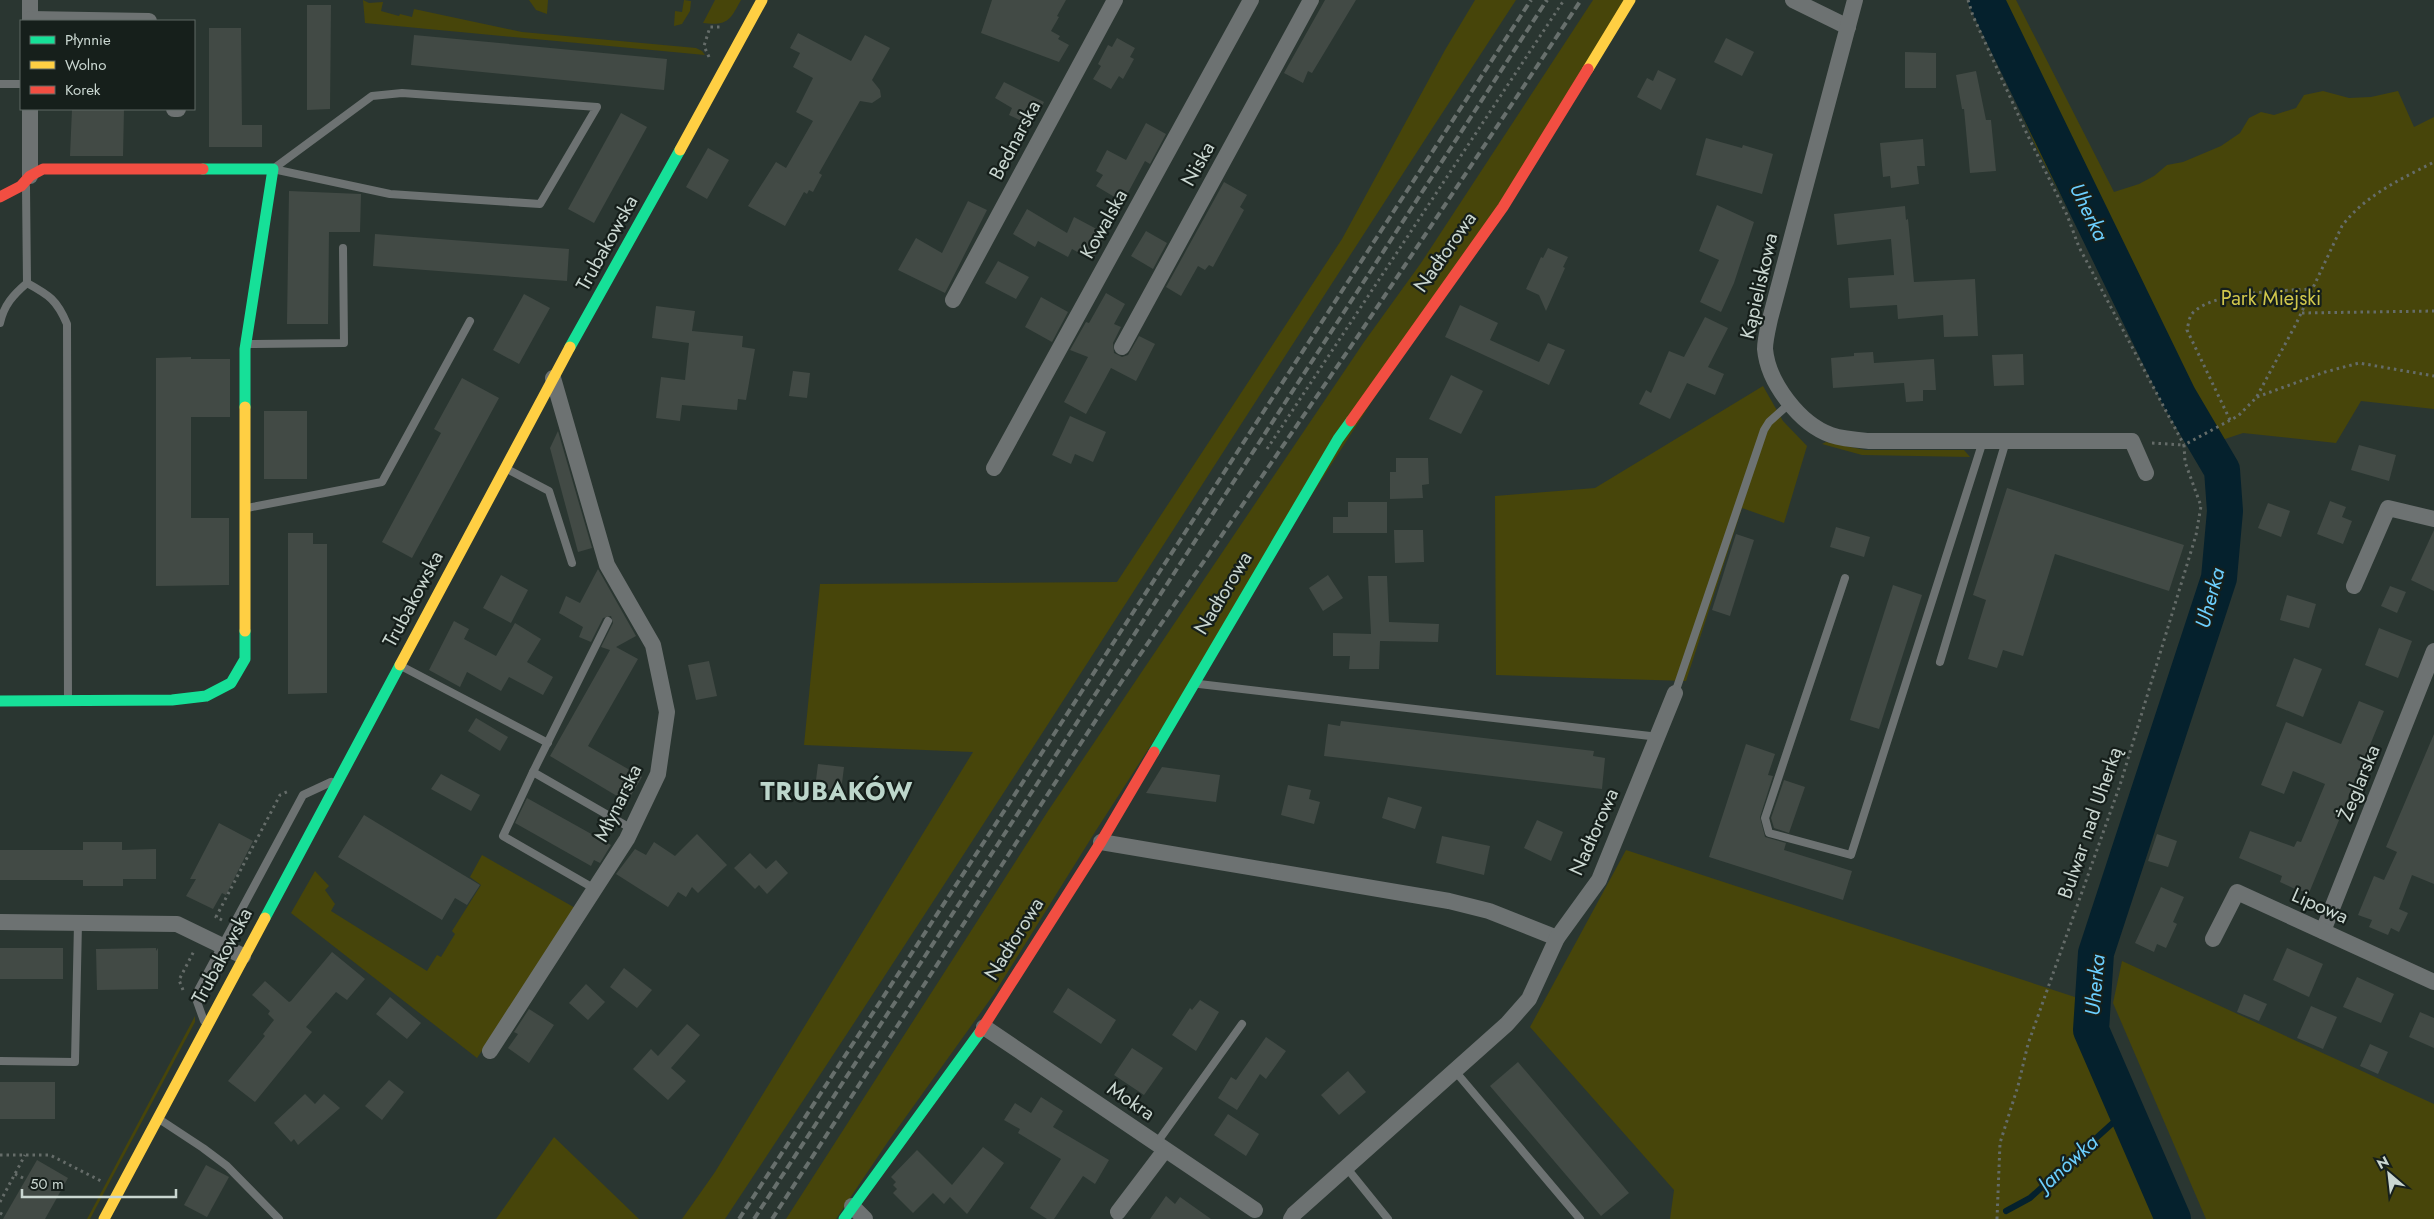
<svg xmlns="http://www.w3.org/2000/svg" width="2434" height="1219" font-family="Jost,sans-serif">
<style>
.green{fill:#47450a}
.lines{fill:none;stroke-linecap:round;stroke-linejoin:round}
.stream{stroke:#05212d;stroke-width:6}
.river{stroke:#05212d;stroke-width:36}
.building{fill:#424a45}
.path{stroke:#656c69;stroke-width:3;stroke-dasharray:2.5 4;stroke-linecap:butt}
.lane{stroke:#6d7272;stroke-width:8}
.street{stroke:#6d7272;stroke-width:16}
.fast{stroke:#16e098;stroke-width:11}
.slow{stroke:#ffcf43;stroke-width:11}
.jam{stroke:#f24e42;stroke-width:11}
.rail{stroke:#676f6c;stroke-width:4;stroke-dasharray:8 4;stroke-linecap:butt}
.labels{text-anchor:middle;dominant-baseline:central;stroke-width:4.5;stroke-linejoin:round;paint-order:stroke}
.street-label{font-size:20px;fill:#cad7d1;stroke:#161f1b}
.park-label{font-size:20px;fill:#d1c74c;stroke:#161f1b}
.water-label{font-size:21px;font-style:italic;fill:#6ccffe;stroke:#161f1b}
.district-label{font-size:25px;font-weight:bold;letter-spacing:1px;fill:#bcd6cb;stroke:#161f1b}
</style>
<rect width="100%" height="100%" fill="#2a3631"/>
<g class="green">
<polygon points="363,0 369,3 383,2 381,11 399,16 400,14 412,17 414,9 522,32 696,48 702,51 705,55 365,23"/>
<polygon points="529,0 548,0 547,14 536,10"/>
<polygon points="684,0 691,1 690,11 682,24 674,26 675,11 682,12"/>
<path d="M715 0H741C730 20 728 26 703 23Z"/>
<path d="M1475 0H1516C1251 405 993 815 725 1219H682L715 1172 973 752 804 745 820 584 1117 582 1342 239 1445 50Z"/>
<polygon points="1593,0 1630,0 1095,832 994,994 887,1143 836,1219 786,1219 1048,811 1364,342 1421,263"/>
<polygon points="1971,0 2016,0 2114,192 2139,184 2154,176 2167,165 2183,162 2221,146 2240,133 2249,118 2261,112 2274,115 2296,108 2304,95 2323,91 2349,98 2371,97 2398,91 2414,127 2434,117 2434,409 2361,401 2336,443 2243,433 2192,450 2037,149"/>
<polygon points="1763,386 1783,421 1807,446 1784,523 1742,508 1686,681 1496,675 1495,496 1595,488"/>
<polygon points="1826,442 1865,450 1964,450 1970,457 1862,455 1822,444"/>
<polygon points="1626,850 2084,1000 2080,1037 2160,1219 1670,1219 1674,1190 1530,1027"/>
<polygon points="482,855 577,909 477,1058 291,913 315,871 329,886 325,890 335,904 331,911 427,971 437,955 441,957 455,934 452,931 481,885 470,877"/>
<polygon points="2122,961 2434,1104 2434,1219 2206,1219 2113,1003"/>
<polygon points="195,1016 195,1022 90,1219 87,1219"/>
<polygon points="554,1137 639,1219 496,1219"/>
</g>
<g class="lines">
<polyline class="stream" points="2006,1211 2030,1198 2126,1111"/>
<polyline class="river" points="1986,0 2179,397 2222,470 2225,511 2219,578 2096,953 2091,1030 2173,1219"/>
</g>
<g class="building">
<polygon points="992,0 1066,0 1057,16 1059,17 1051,31 1060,36 1058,39 1069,45 1059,62 981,33"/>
<polygon points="1325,0 1356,0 1312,73 1308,71 1303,83 1284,73"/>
<polygon points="307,5 331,5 330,109 307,110"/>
<polygon points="209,28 241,28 242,125 262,125 262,147 209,147"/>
<polygon points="798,33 851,61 865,35 890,48 872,80 880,90 881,97 872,103 860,101 819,173 822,175 813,192 809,190 807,194 804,192 785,226 748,206 776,162 786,168 813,121 796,112 813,78 793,67 800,53 790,48"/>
<polygon points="414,35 667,59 664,90 411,65"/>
<polygon points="1117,38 1135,48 1130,57 1134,59 1123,79 1119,76 1111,89 1093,79 1101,66 1098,64 1108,45 1112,47"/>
<polygon points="1726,38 1754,52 1742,76 1714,62"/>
<polygon points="1905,52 1936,53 1936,88 1905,88"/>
<polygon points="1658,70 1676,79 1661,110 1637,97 1647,78 1653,81"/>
<polygon points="1976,71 1986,120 1991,120 1996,171 1970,173 1964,109 1962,109 1956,75"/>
<polygon points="1004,82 1044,102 1032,126 1009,115 1012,108 995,98"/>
<polygon points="72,109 124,109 123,156 70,156"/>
<polygon points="621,113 647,127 594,223 568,209"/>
<polygon points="1146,123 1166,134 1150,164 1145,161 1123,202 1096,186 1103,175 1096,171 1107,150 1126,160"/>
<polygon points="1706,138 1742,148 1743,145 1773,154 1762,194 1696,175"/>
<polygon points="1923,139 1925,166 1917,166 1919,184 1891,188 1890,176 1883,177 1880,143"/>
<polygon points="708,148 729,160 707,199 686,187"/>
<polygon points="1224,182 1247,195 1240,207 1244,210 1213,267 1209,265 1205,270 1198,266 1181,296 1166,287"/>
<polygon points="289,191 361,194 360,232 329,232 328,324 287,324"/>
<polygon points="968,201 987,210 945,293 898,270 916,238 942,253"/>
<polygon points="1717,205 1754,222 1734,283 1721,312 1700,302 1719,260 1699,251"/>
<polygon points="1905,206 1906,220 1908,219 1914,282 1975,279 1978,336 1944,337 1943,315 1898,319 1897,305 1850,308 1848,278 1894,275 1891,239 1837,245 1834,214"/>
<polygon points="1027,209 1067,233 1074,217 1106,234 1092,260 1072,249 1068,257 1038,241 1035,247 1013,234"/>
<polygon points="1146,231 1167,243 1153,269 1131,256"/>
<polygon points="375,234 569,249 567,281 373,266"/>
<polygon points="1548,248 1568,257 1563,267 1565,268 1546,311 1539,295 1526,289 1541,257 1543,258"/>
<polygon points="998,261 1029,277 1016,299 985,283"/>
<polygon points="1106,293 1125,304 1114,324 1121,327 1113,343 1114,353 1122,357 1128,355 1139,336 1155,344 1136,381 1111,368 1086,414 1064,402 1088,357 1070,350 1086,322 1089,323"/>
<polygon points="524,294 550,308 519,364 493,350"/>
<polygon points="1041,297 1068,312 1052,342 1025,327"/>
<polygon points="1460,305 1498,323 1490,340 1539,362 1548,343 1565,350 1549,385 1445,337"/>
<polygon points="656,306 695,311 692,331 743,336 742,347 755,349 746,400 738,399 737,410 682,405 680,421 656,418 661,377 685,380 689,343 652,338"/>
<polygon points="1705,317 1728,328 1708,367 1724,374 1715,395 1687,383 1670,419 1639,404 1646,390 1651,393 1669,351 1684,357"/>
<polygon points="1873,352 1874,363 1934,359 1936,390 1923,390 1923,401 1906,402 1904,383 1833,388 1831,358 1854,356 1854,353"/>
<polygon points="2023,354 2024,385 1994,386 1992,355"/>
<polygon points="191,357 191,359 230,359 230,417 191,417 191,518 229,518 229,585 156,586 156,358"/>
<polygon points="793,371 810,373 807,398 789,396"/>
<polygon points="1451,375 1483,391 1461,434 1429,419"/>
<polygon points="462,378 499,398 412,558 382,542 441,433 434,429"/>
<rect x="264" y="411" width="43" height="68"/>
<polygon points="1070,416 1106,432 1093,462 1075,454 1071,464 1052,455"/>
<polygon points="558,431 592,548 578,552 550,448"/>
<polygon points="2359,445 2396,455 2389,481 2351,470"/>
<polygon points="1396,458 1428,458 1429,484 1422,485 1423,498 1390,499 1390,472 1396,472"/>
<polygon points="2007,488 2184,545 2169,591 2055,554 2023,656 2003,650 1997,668 1968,659 1986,600 1973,595"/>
<polygon points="2330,501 2346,507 2342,517 2352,521 2343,544 2317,534"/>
<polygon points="1348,502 1387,502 1387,533 1333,533 1333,517 1348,517"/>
<polygon points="2268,503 2290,511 2281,537 2258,528"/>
<polygon points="1836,527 1870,537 1864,557 1830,547"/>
<polygon points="1394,530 1423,530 1424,562 1395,563"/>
<polygon points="2434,530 2434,591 2411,580"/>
<polygon points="288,533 313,533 313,544 327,544 327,693 288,694"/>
<polygon points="1736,534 1754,540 1730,616 1712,610"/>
<polygon points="598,569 636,636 616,647 638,659 588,746 642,777 627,802 550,756 610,650 601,647 613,623 611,616 603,618 591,642 579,637 583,627 559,613 566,596 580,603"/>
<polygon points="501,575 528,590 511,623 483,608"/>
<polygon points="1328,575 1343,598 1323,611 1309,588"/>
<polygon points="1368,576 1387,576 1389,622 1439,624 1438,642 1380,641 1379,669 1349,669 1350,656 1333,656 1333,633 1371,634"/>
<polygon points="1893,585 1922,595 1879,729 1850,720"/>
<polygon points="2390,586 2406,592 2397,613 2381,606"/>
<polygon points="2287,595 2316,604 2309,628 2280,620"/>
<polygon points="454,621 469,629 464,639 496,656 515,623 541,639 527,662 553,677 543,695 509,677 501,691 467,672 460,687 429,670"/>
<polygon points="2379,628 2412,641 2398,678 2365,665"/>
<polygon points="2294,658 2322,669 2303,717 2276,706"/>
<polygon points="709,661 717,696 696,700 688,665"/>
<polygon points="2359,701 2384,711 2309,893 2295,889 2280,882 2282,876 2239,858 2250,831 2294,847 2297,841 2301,842 2325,784 2293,771 2284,794 2261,785 2286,722 2341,744"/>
<polygon points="476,718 508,737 500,751 468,731"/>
<polygon points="1341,721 1594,751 1593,756 1605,758 1602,789 1324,756 1328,724 1340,726"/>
<polygon points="2434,734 2434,884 2412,875 2399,909 2408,913 2399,932 2391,928 2388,935 2369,927 2372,920 2358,915 2374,876 2384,880 2397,852 2386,847"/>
<polygon points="1746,744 1775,754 1768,775 1773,776 1760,817 1765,837 1786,843 1784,850 1852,871 1843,900 1709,857"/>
<polygon points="818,764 844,767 841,791 815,788"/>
<polygon points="1162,767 1220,775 1216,802 1146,793"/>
<polygon points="441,774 480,795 471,811 431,789"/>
<polygon points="1784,780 1805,787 1789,833 1774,828 1771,818"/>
<polygon points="1288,785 1311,790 1309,799 1320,802 1314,824 1281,815"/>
<polygon points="1388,797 1422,807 1415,829 1382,818"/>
<polygon points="527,798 611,845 600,863 594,860 591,866 515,823"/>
<polygon points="364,815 480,885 467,905 455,898 442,920 338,857"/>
<polygon points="1537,820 1563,832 1551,861 1524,848"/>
<polygon points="219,823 253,841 226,895 222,893 213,909 186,896 196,879 190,879"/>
<polygon points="697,834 727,865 698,893 692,887 686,897 678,892 668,907 616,874 635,849 646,855 654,842 675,856"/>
<polygon points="2157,834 2177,841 2168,867 2148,861"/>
<polygon points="1442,836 1490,846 1484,875 1436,863"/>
<polygon points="83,842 122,842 122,850 156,849 156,879 123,879 123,886 83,886 83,880 0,880 0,850 83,850"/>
<polygon points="750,853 766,869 776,860 788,873 767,894 759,885 755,889 734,868"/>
<polygon points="2161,887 2184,897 2173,922 2177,924 2166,948 2157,944 2154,952 2135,943"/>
<rect x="0" y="948" width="63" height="31"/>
<polygon points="156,948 156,951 158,948 158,989 97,990 96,949"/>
<polygon points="2287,948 2323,964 2309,997 2273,980"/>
<polygon points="332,952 365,979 347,1000 336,992 306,1027 312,1032 255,1102 228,1081 265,1036 263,1034 274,1020 268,1014 270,1011 252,995 265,981 289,1002 291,1001"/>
<polygon points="624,968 652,990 637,1008 610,987"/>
<polygon points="2357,977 2394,994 2381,1023 2343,1007"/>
<polygon points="586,984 605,1002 588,1020 569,1003"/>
<polygon points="1068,988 1116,1020 1101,1044 1053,1012"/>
<polygon points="2244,994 2267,1004 2259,1021 2237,1012"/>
<polygon points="390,997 421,1023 407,1039 376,1014"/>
<polygon points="1200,1000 1219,1012 1196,1051 1172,1035 1190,1008 1192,1010"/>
<polygon points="2311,1006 2337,1017 2323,1049 2297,1038"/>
<polygon points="529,1009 554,1025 529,1063 508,1048 518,1034 514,1032"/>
<polygon points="2420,1012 2434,1018 2434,1048 2409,1037"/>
<polygon points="687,1024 700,1035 671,1068 686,1081 668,1100 633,1069 651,1049 658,1056"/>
<polygon points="1266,1037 1286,1051 1266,1079 1260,1074 1237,1110 1218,1098 1231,1077 1236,1080"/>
<polygon points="2370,1044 2388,1052 2378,1074 2360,1066"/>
<polygon points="1132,1048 1163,1068 1144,1095 1114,1075"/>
<polygon points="1518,1062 1629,1193 1601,1216 1490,1086"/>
<polygon points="1348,1071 1366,1092 1339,1115 1321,1095"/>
<polygon points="389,1080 404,1092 382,1120 365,1106"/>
<rect x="0" y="1082" width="55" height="37"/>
<polygon points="305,1094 315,1104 324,1094 340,1108 298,1145 294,1139 291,1142 274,1123"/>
<polygon points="1041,1097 1063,1111 1053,1127 1109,1160 1095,1184 1083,1176 1054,1219 1047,1219 1030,1208 1061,1159 1018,1133 1020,1129 1004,1120 1015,1103 1031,1113"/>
<polygon points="1228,1114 1259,1134 1246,1156 1214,1135"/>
<polygon points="983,1147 1004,1163 967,1214 950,1197 944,1204 933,1193 913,1213 893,1193 897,1189 893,1185 896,1182 891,1177 917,1150 952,1185"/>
<polygon points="37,1160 68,1178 45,1219 3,1219"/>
<polygon points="206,1165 229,1177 207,1217 184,1205"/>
<polygon points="1166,1196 1175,1204 1180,1197 1211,1219 1150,1219"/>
</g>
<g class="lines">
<g class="path">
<polyline points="1968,0 1973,16 2027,134 2067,215 2079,247 2184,445"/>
<polyline points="709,57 704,46 710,27 723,27"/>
<polyline points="2302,313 2434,311"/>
<polyline points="2257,397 2325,372 2359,363 2434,376"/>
<path d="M2230 420 2187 330C2188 326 2189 319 2191 315 2209 291 2284 291 2312 289"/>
<polyline points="2152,443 2183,445"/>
<polyline points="1267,449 1564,0"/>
<polyline points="222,920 216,917 280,795 289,791"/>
<polyline points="183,990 179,980 194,951"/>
<polyline points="0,1155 50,1155 101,1181"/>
<polyline points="15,1174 25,1179"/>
<polyline points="0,1202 25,1155"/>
<polyline points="0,1213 5,1216"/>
<path d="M1997 1219 2000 1143 2018 1086 2028 1044 2120 785 2196 535 2201 506 2185 462 2184 445 2238 416 2256 398 2296 324 2342 226C2364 196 2401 179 2434 162"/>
</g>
<g class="lane">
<polyline points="0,84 21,84"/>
<polygon points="402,93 597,107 540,204 390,194 273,169 372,96"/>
<path d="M27 283C49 295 57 300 67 324L68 700"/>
<path d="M0 323C4 305 13 295 27 283L26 187"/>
<polyline points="247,344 344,343 343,248"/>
<polyline points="507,469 549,491 572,563"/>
<polyline points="247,508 382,482 470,321"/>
<polyline points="1845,578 1765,818 1769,833 1851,855 1983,441"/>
<polyline points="608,621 533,772 632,829"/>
<polyline points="1940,662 2006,441"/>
<polyline points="401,666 548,743"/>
<polyline points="1199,684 1659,737"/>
<polyline points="1675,693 1764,430 1769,422 1789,404"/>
<polyline points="533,772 503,836 595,889"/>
<polyline points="204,1021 195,996 303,795 331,782"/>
<polyline points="0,1061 75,1062 78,923"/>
<polyline points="1455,1071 1580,1219"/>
<polyline points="159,1119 203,1148 227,1166 279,1219"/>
<polyline points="1156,1144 1242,1024"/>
<polyline points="1346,1167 1388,1219"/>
</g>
<g class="street">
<polyline points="30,0 30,21"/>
<polyline points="1793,0 1848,27"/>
<path d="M1855 0 1770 319C1768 328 1765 340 1765 349 1768 383 1800 424 1831 435 1843 439 1857 440 1869 441H2132L2146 473"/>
<polyline points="30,19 149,21"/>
<polyline points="174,109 178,109"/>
<polyline points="30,176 30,109"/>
<polyline points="953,300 1115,0"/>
<polyline points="1122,347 1311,0"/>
<polyline points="994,468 1251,0"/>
<polyline points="2354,586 2388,508 2434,519"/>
<polyline points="1101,842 1449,901 1489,911 1557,938"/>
<polyline points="0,922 177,924 243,956"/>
<polyline points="2323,931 2434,651"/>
<polyline points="2213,939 2237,892 2434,982"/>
<polyline points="984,1027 1255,1210"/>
<polyline points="490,1051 627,839 658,774 667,712 653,645 607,565 553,378"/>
<polyline points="852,1206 865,1219"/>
<polyline points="1118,1212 1165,1150"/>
<polyline points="1291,1219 1294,1214 1507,1024 1529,999 1557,938 1599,880 1675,693"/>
</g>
<g class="fast">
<polyline points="203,169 273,169 245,349 245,407"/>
<polyline points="570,347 680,150"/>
<polyline points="0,701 172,700 206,696 231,683 245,659 245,631"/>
<polyline points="1154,752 1338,439 1351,421"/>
<polyline points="265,918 400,665"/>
<polyline points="844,1219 980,1032"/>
</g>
<g class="slow">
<polyline points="1588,69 1630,0"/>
<polyline points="680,150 762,0"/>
<polyline points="245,407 245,631"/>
<polyline points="400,665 570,347"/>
<polyline points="104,1219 265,918"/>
</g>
<g class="jam">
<polyline points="0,197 21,186 30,176 43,169 203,169"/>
<polyline points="1351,421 1503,207 1588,69"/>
<polyline points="980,1032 1101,842 1154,752"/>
</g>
<g class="rail">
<polyline points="739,1219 1531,0"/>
<polyline points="754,1219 1547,0"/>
<polyline points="772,1219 1107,703 1356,339 1581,0"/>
</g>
</g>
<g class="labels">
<g class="street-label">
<text transform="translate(1015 140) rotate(-62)">Bednarska</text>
<text transform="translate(1198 164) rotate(-61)">Niska</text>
<text transform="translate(1104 224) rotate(-61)">Kowalska</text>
<text transform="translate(607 243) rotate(-61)">Trubakowska</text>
<text transform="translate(1445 252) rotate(-55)">Nadtorowa</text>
<text transform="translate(1759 286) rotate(-77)">Kąpieliskowa</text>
<text transform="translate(1223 593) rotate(-59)">Nadtorowa</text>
<text transform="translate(413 599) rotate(-62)">Trubakowska</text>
<text transform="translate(2359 783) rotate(-68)">Żeglarska</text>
<text transform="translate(618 803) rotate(-64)">Młynarska</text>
<text transform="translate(2090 823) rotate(-71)">Bulwar nad Uherką</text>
<text transform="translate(1594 832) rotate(-66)">Nadtorowa</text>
<text transform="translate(2320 906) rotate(24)">Lipowa</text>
<text transform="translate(1014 939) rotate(-58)">Nadtorowa</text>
<text transform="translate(222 956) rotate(-62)">Trubakowska</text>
<text transform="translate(1131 1101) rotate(34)">Mokra</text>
</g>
<g class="park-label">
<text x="2271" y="298">Park Miejski</text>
</g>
<g class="water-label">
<text transform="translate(2089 212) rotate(64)">Uherka</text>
<text transform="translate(2210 598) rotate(-75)">Uherka</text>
<text transform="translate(2095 985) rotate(-85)">Uherka</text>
<text transform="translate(2068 1163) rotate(-42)">Janówka</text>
</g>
<g class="district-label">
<text x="837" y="791">TRUBAKÓW</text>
</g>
</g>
<rect x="20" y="20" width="175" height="90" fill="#161f1b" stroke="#5e6964"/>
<rect x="30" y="36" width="25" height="8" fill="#16e098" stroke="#5e6964"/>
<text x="65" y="45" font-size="15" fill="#cad7d1">Płynnie</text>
<rect x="30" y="61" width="25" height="8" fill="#ffcf43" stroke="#5e6964"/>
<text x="65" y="70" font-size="15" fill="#cad7d1">Wolno</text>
<rect x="30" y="86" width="25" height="8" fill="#f24e42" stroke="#5e6964"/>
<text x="65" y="95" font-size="15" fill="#cad7d1">Korek</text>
<g transform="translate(2389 1174) rotate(332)" stroke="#161f1b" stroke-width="4" paint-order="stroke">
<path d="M0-4L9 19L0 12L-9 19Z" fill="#cad7d1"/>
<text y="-8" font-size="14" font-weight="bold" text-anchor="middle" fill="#cad7d1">N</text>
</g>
<path d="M22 1189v8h154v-8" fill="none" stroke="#cad7d1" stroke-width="2.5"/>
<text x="30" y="1189" font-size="15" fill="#cad7d1" stroke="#161f1b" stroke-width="4" paint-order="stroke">50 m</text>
</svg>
